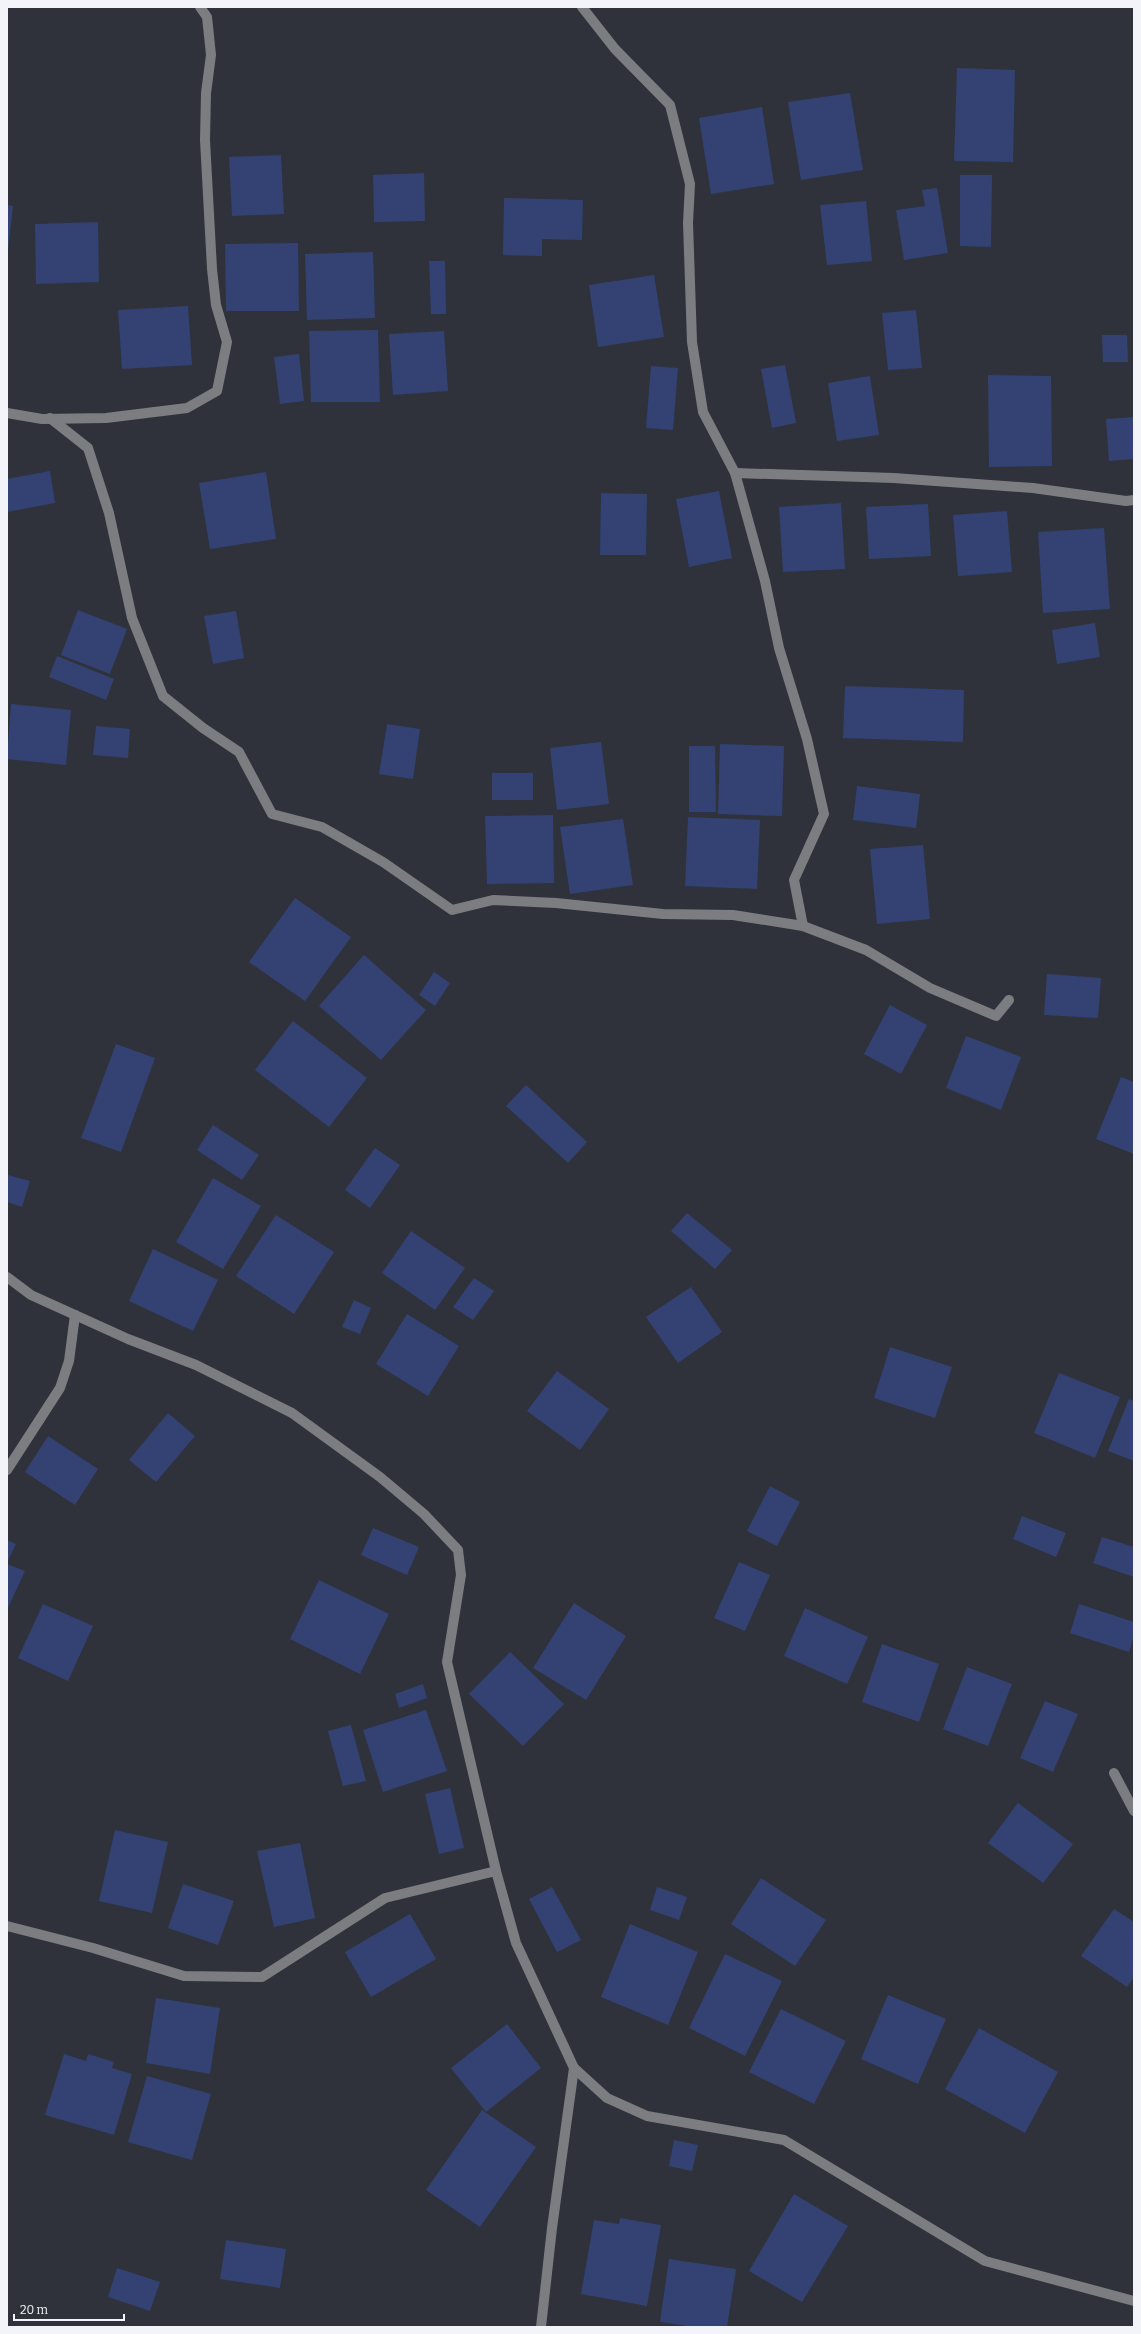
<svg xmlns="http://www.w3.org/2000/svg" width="1141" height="2334" font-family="Bitter,serif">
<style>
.building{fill:#334272}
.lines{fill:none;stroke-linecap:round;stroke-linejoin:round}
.minor{stroke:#7c7d81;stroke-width:10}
</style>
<rect width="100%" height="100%" fill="#2f323a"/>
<g class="building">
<polygon points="957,68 1015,70 1013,162 954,161"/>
<polygon points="850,93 863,170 801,180 788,102"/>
<polygon points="762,107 774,184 711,194 699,118"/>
<polygon points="281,155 284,214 232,216 229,157"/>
<polygon points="424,173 425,221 374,222 373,175"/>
<polygon points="960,175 992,175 991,247 960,246"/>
<polygon points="937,188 948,253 904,260 896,210 925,206 922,190"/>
<polygon points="504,198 583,200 582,240 542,239 542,256 503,255"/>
<polygon points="866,201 872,261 827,265 820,205"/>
<polygon points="7,205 13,206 8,251 7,251"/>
<polygon points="98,222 99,282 36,284 35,224"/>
<polygon points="298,243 299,311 226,311 225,244"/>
<polygon points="373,252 375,318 307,320 305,254"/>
<polygon points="429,261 445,261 446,314 431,314"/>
<polygon points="654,275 664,337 598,347 589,285"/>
<polygon points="188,306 192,365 122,369 118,310"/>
<polygon points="916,310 922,368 888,370 882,313"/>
<polygon points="378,330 380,402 311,402 309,331"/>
<polygon points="444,331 448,391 393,395 389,334"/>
<polygon points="1102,335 1127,335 1128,362 1103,362"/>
<polygon points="299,354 304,401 280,404 274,357"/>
<polygon points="785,365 796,423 772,428 761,369"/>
<polygon points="651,366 678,368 673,430 646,428"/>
<polygon points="988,375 1051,376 1052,466 989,467"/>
<polygon points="870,376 879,435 837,441 828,383"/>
<polygon points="1134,417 1134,459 1109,461 1106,419"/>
<polygon points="50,471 55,503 7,512 7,479"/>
<polygon points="266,472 276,539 210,549 199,483"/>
<polygon points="719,491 732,558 689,567 676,499"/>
<polygon points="601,493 647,494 646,555 600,555"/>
<polygon points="841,503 845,569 783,572 779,507"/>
<polygon points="928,504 931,556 869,559 866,507"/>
<polygon points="1007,511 1012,572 958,576 953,515"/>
<polygon points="1104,528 1110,609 1043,613 1038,532"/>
<polygon points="78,610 127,629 110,674 61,655"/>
<polygon points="236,611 244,658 213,664 204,616"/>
<polygon points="1095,623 1100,657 1057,664 1052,630"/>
<polygon points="57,656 114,679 106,700 49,677"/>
<polygon points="845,686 964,690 963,742 843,738"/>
<polygon points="11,704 71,710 66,765 7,759"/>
<polygon points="387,724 420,729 413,779 379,774"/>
<polygon points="96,726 130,729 128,758 93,755"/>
<polygon points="601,742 609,804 557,810 550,748"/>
<polygon points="720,744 784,746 782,816 718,814"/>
<polygon points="689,746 715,746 716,812 689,812"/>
<rect x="492" y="773" width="41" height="27"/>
<polygon points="857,786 920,794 916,828 853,820"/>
<polygon points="553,815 554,883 487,884 485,816"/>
<polygon points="688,817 760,820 757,889 685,886"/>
<polygon points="623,819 633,885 570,894 560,827"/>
<polygon points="923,845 930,919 877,924 870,849"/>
<polygon points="295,898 351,937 305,1001 249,962"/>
<polygon points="364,955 426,1010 381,1060 319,1006"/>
<polygon points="434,972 450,983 435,1006 419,995"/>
<polygon points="1047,974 1101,978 1098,1018 1044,1015"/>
<polygon points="890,1005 927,1025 901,1074 864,1054"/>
<polygon points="293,1021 367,1078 329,1127 255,1070"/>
<polygon points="966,1036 1021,1057 1001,1110 946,1088"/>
<polygon points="116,1044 155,1058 121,1152 81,1138"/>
<polygon points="1121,1077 1134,1082 1134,1154 1096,1139"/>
<polygon points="526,1085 587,1142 568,1163 506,1106"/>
<polygon points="213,1125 259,1155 242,1180 197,1150"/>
<polygon points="375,1148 400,1165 370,1208 345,1190"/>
<polygon points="8,1175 30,1181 22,1207 7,1202"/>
<polygon points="213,1178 261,1206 223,1269 176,1242"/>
<polygon points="687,1213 732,1250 715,1269 671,1231"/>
<polygon points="276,1215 334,1252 294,1314 236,1276"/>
<polygon points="411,1231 465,1268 435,1310 382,1273"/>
<polygon points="153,1249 218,1280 193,1331 129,1301"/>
<polygon points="474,1278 494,1291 473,1320 453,1307"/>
<polygon points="691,1287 722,1332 678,1363 646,1317"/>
<polygon points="354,1300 371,1308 360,1334 342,1327"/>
<polygon points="407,1314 459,1346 428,1396 376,1364"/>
<polygon points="890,1347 952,1367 935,1418 874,1398"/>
<polygon points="557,1371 609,1409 580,1450 527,1411"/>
<polygon points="1059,1373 1120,1397 1095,1458 1034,1433"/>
<polygon points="1129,1399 1134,1401 1134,1461 1108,1451"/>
<polygon points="168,1413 195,1436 156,1482 129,1460"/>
<polygon points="48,1436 98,1469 75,1505 25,1472"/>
<polygon points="770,1486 800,1502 777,1546 747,1531"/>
<polygon points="1022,1516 1066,1533 1056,1557 1013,1539"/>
<polygon points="373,1528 419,1547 407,1575 361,1555"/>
<polygon points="1102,1537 1134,1547 1134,1577 1093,1563"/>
<polygon points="7,1540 16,1544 7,1563"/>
<polygon points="739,1562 770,1575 745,1631 714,1618"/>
<polygon points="7,1564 25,1571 7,1610"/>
<polygon points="319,1580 389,1614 360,1674 290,1639"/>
<polygon points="574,1603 626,1636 586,1700 533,1668"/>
<polygon points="43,1604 93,1626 68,1681 18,1658"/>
<polygon points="1079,1604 1134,1622 1134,1635 1129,1652 1070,1633"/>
<polygon points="805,1608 868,1637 847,1684 784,1656"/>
<polygon points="882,1644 939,1664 919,1722 862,1702"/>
<polygon points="510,1652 564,1704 523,1746 469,1694"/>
<polygon points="967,1667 1012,1684 988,1746 943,1729"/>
<polygon points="423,1684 427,1698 399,1708 395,1694"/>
<polygon points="1045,1701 1078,1714 1053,1772 1020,1758"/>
<polygon points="426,1710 447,1771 383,1792 363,1730"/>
<polygon points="351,1725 366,1781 343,1786 328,1731"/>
<polygon points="450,1788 464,1848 439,1854 425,1794"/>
<polygon points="1018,1803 1073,1844 1043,1883 988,1843"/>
<polygon points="115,1830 168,1842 152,1913 99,1901"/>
<polygon points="300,1843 315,1918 274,1927 257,1851"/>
<polygon points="761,1878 826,1920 795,1966 731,1924"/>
<polygon points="183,1884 234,1901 218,1945 168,1928"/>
<polygon points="552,1887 581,1940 557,1952 529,1899"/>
<polygon points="657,1887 687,1897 679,1920 650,1910"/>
<polygon points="1114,1909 1134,1922 1134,1977 1127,1987 1081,1956"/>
<polygon points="410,1914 436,1959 371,1997 345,1952"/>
<polygon points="630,1924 698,1952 668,2025 601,1997"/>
<polygon points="725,1954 782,1981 745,2056 689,2028"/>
<polygon points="888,1995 946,2019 918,2084 861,2059"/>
<polygon points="156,1998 220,2008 210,2074 146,2063"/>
<polygon points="781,2009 846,2041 814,2104 749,2072"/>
<polygon points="507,2024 541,2068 486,2112 451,2068"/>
<polygon points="979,2028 1058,2072 1025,2133 945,2089"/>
<polygon points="64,2054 86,2061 88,2054 114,2062 112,2068 132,2074 114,2135 45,2115"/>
<polygon points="147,2076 211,2094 192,2160 128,2142"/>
<polygon points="482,2110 536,2147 480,2227 426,2190"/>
<polygon points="674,2140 698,2145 692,2171 669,2166"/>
<polygon points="794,2194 848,2226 802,2302 749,2271"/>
<polygon points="620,2218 661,2225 647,2306 581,2294 594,2220 619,2224"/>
<polygon points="226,2240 286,2249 280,2288 220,2279"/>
<polygon points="669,2259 736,2269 727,2327 694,2327 660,2322"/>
<polygon points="117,2268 160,2282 150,2311 108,2297"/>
</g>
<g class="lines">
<g class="minor">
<polyline points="582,7 615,49 670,105 690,184 688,223 692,342 703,412 735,473 765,581 779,648 807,739 824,814 794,880 803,926"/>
<polyline points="7,413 42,419 106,418 187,408 217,391 227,342 216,305 212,269 205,140 206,93 211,55 207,17 200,7"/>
<polyline points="50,418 88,448 109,513 132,618 163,696 203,728 239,752 272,814 322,827 383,862 452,910 493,900 556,903 663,914 733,915 803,926 866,950 930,988 996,1016 1009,1000"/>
<polyline points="735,473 894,478 1033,488 1126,501 1134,500"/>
<polyline points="7,1277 31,1295 128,1339 196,1365 292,1413 380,1477 424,1514 458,1550 461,1575 447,1662 496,1871 516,1943 574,2068 552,2228 541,2327"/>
<polyline points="7,1470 60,1388 69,1361 75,1315"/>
<polyline points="1114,1773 1134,1811"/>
<polyline points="7,1926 93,1948 184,1976 262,1977 385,1898 496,1871"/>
<polyline points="574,2068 607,2098 647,2116 784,2140 985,2261 1134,2301"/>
</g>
</g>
<rect width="1141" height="2334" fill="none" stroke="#f2f4f9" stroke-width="16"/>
<path d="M14 2314v6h110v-6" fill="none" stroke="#f2f4f9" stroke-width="2"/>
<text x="20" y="2314" font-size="12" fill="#f2f4f9" stroke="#2f323a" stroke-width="3" paint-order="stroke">20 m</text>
</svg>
